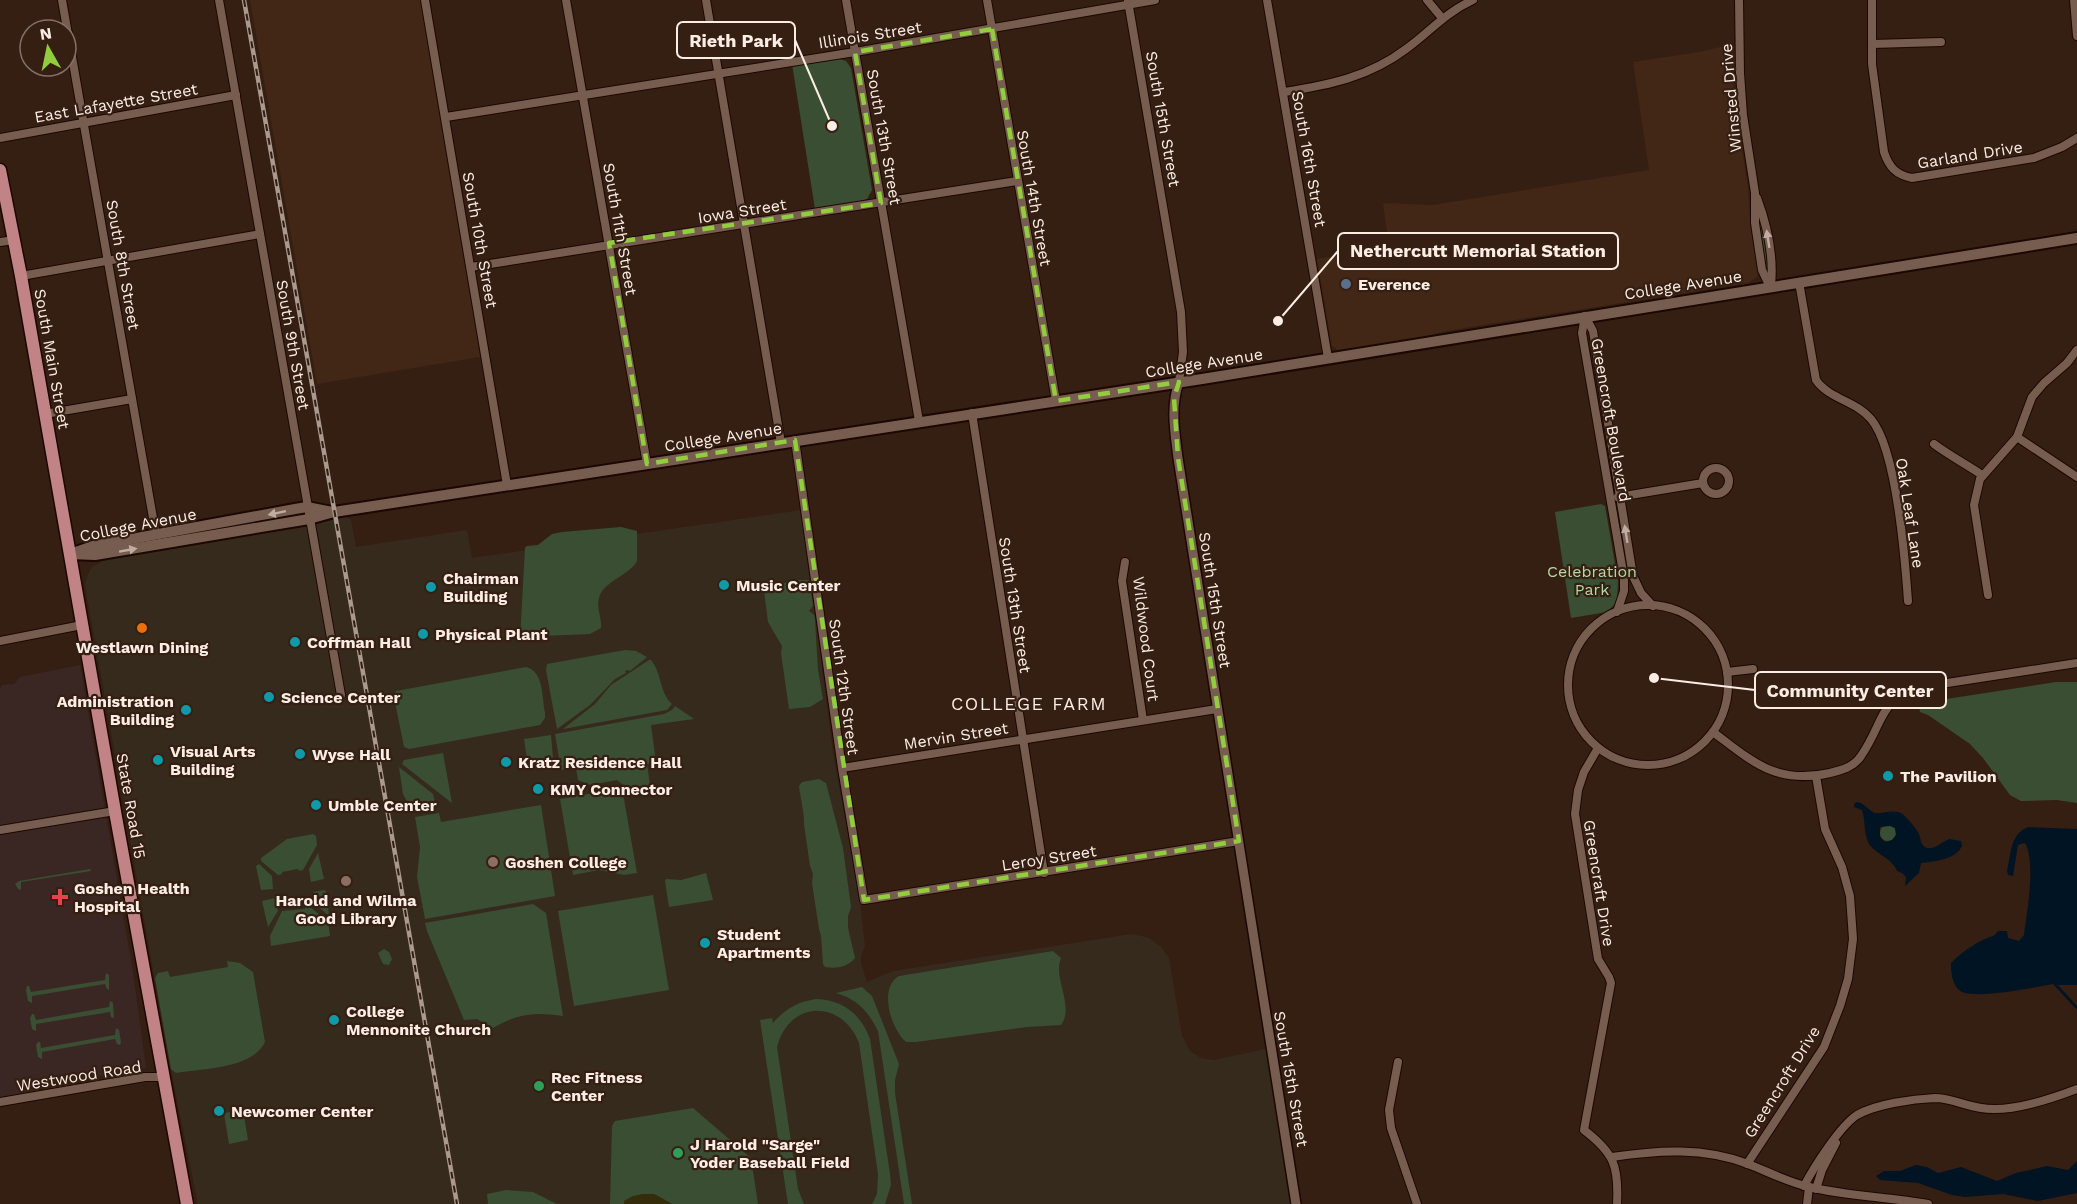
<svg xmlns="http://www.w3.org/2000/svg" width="2077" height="1204" font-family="'Work Sans',sans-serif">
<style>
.built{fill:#422616}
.education{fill:#362a1c}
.medical{fill:#3a2723}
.green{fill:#3a4e33}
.sand{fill:#342c0b}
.water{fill:#001423;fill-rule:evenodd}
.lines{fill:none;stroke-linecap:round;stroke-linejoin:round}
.minor-casing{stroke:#1c0801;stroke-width:10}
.tertiary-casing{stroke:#1c0801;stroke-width:12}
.secondary-casing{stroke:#1c0801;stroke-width:14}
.primary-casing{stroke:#1c0801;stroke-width:15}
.minor{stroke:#775d4f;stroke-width:8}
.tertiary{stroke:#775d4f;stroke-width:9}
.secondary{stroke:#775d4f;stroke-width:10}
.primary{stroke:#c28386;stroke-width:12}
.rail-casing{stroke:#aa998f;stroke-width:4.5}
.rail{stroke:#351f13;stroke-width:2;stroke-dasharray:7;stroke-linecap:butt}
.oneway{fill:#c0aca1}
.marked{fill:none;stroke:#92cd3e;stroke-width:4.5;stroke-dasharray:12 8;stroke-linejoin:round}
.service-dot{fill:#5c6f8a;stroke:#351f13;stroke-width:2}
.culture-dot{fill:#0f9aa8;stroke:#351f13;stroke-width:2}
.food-dot{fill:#e8710a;stroke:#351f13;stroke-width:2}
.education-dot{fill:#8d6e63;stroke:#351f13;stroke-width:2}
.health-dot{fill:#e0444e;stroke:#351f13;stroke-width:2}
.leisure-dot{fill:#2e9e5b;stroke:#351f13;stroke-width:2}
.labels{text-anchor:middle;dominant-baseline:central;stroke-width:4.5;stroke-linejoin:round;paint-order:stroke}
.street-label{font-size:16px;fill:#fbece4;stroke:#351f13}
.poi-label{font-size:16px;font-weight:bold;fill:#fbece4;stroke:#351f13;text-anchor:start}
.park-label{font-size:16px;fill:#b2d9a4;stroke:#351f13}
.neighbourhood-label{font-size:18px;letter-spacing:1.5px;fill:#fbece4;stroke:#351f13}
.leader{fill:none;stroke:#fbece4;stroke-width:2}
.callout-dot{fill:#fbece4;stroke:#351f13;stroke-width:2}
.callout{fill:#351f13;stroke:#fbece4;stroke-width:2}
.callout-label{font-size:18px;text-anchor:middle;font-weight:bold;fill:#fbece4}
</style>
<rect width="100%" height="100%" fill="#351f13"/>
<g class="built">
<polygon points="250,0 425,0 486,356 317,384"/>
<polygon points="1729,45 1736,113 1748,187 1750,221 1758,270 1757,277 1748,283 1446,331 1419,338 1339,351 1332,346 1317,259 1389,248 1383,203 1433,205 1649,170 1633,62 1699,52"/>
</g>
<polygon class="education" points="802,510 833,753 860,902 865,947 861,955 861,964 867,982 893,971 1125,935 1134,934 1149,938 1161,947 1169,958 1182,1036 1190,1051 1201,1058 1214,1060 1269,1048 1292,1204 198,1204 168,1055 85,585 87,576 92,567 111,557 143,550 294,528 346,517 351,520 356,547 467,530 472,558"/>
<polygon class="medical" points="80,665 133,972 146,1068 48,1084 29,1093 0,1098 0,689 2,685 14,684 20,677"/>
<g class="green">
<polygon points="836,58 846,61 851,68 872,190 867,199 862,201 815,209 792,64"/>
<polygon points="1759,222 1762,223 1768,268 1765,268 1758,224"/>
<polygon points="1601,504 1605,506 1618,581 1617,602 1607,612 1571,618 1555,512"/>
<path d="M621 527 637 531V561C629 576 603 581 599 598 596 608 602 618 601 628L590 634 542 636 520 640 525 548 527 546 538 545 552 534 562 532Z"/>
<polygon points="798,580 809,580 810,583 813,606 809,611 814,615 815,620 818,670 823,699 810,707 789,709 781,653 782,646 768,622 764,591 767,587"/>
<polygon points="625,650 636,651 647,657 630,671 628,670 625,671 626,673 615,679 590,705 557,729 546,670 547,664"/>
<path d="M649 660H651C662 673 659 692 672 704L667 710 563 729 595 704 611 685Z"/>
<path d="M526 667C544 671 542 698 545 713V718L540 725 409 749 404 747 394 697 396 691Z"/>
<polygon points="2056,682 2077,682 2077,803 2057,800 2021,801 2010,795 1983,758 1970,744 1928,715 1920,712 1919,706 1927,702"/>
<polygon points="675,706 694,719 651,725 656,762 647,764 650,785 627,788 617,780 590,785 578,780 576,768 561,770 555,734 664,714 672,710"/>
<polygon points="551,735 553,758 547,766 535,766 527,759 524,739"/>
<polygon points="443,753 452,803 402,764 404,760"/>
<polygon points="399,767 433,794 435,803 432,809 413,812 403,794"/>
<path d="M819 779 826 783 843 848 851 907 848 916V928L855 958C848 967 836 969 825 967L823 964 821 936 819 929 812 883 813 874 810 866 804 824C805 816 800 796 799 786L802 782Z"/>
<polygon points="622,788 637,873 624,875 599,870 573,875 560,799"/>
<polygon points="541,805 555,896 425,919 417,877 420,847 415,817 439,813 441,822"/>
<circle cx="1888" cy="833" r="8"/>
<polygon points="313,834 316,836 317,845 303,870 299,871 298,869 282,872 282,874 278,875 261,861 261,858 287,839"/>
<polygon points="318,853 324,879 311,882 309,869"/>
<polygon points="259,864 272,876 273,889 261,890 256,866"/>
<polygon points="90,869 91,871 21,882 21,889 19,890 15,884 19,881"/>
<polygon points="706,873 713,900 669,907 665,881 666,879 681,880"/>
<polygon points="324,890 326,891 329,916 314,903 313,892"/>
<polygon points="653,895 669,990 574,1006 558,911"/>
<polygon points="275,898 278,911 268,927 262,901"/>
<path d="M533 904 546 913 563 1016C535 1012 519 1013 493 1028L477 1019 464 1020 427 931 425 923Z"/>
<polygon points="309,906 328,922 330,936 271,946 270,936 282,911 305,909 305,907"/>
<polygon points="384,949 389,952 392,959 389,965 383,964 378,953"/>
<path d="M1053 951 1061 958C1060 961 1059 964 1059 967 1058 985 1073 1009 1061 1025L1027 1027 916 1042H906C891 1029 878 988 899 976Z"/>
<path d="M227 961 240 963 253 972 265 1042C252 1069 203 1068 176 1073L171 1069 155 978 158 973 168 971 170 977 228 967Z"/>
<polygon points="106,973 109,975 109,990 107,989 105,984 32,996 32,1003 28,1001 26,990 27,986 29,986 31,992 105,980"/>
<path d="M862 987 872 996 899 1064 895 1080V1093L912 1204H904L878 1031C868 1011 857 999 836 993Z"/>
<path d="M816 999C843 1000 861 1014 870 1039L890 1174 891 1185 885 1204H872L877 1194 878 1174 859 1043C842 999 789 1000 777 1047L798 1189 804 1204H788L760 1020 772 1018 773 1023C785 1009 797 1002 816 999Z"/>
<polygon points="110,1001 113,1003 114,1018 111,1017 110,1012 36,1024 36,1031 32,1029 30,1018 32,1014 34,1014 36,1020 109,1007"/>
<polygon points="116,1028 119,1030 121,1042 120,1045 117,1044 115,1039 42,1052 42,1059 38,1057 36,1045 38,1042 40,1042 41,1048 115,1035"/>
<polygon points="693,1108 751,1158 758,1204 672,1204 654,1194 643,1194 624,1201 624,1204 610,1204 612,1126 615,1121"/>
<polygon points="243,1110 248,1140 229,1144 224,1113"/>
<polygon points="506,1190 533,1192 557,1204 488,1204 487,1194"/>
</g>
<polygon class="sand" points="643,1194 654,1194 672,1204 624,1204 624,1201 633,1196"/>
<g class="water">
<path d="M1857 802 1861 803 1874 813C1882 814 1891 810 1898 812 1904 813 1915 827 1918 832 1921 837 1920 846 1927 848 1934 850 1942 842 1949 839L1961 841 1962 846C1955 860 1936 861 1921 863L1919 873 1905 886 1906 877 1902 873 1897 871C1892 858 1877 855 1869 844 1863 833 1866 822 1862 810L1854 807V804ZM1890 826 1895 828 1896 835 1892 840 1885 842 1880 837V827Z"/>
<path d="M2028 827 2077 829V985H2058L2077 1006V1010L2053 984C2036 987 1971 1001 1959 990 1952 984 1951 972 1951 963 1964 950 1978 941 1995 935L1998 931H2007L2008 938 2019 941 2024 935C2027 913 2036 862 2025 843L2018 845 2013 876 2008 875 2007 871C2011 854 2010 834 2028 827Z"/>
<polygon points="2077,1161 2077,1193 2038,1201 2003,1194 1965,1197 1952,1195 1918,1183 1880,1180 1876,1176 1884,1171 1900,1171 1916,1165 1927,1167 1938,1173 1961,1167 1997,1181 2016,1173 2047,1166 2068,1170"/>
</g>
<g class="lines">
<g class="minor-casing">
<g id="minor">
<polyline points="62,0 156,535"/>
<polyline points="219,0 341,695"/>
<polyline points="425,0 507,485"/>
<polyline points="566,0 647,464"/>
<polyline points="706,0 781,443"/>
<polyline points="846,0 919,421"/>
<polyline points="987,0 1056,401"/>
<polyline points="1267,0 1328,358"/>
<polyline points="1427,0 1442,18"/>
<polyline points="1739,0 1740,73 1743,115 1755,193 1755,223 1762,270 1770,287"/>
<path d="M1872 0V64L1884 152C1889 167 1896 175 1912 178L2034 158 2062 147 2077 138"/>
<polyline points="2074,0 2077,36"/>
<polyline points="1128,1 1181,312 1183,352 1179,382"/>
<polyline points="1872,44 1941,42"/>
<path d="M1284 92C1329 85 1369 77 1406 49 1431 31 1443 14 1473 0"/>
<polyline points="446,117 855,52 1155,0"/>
<polyline points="0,138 236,95"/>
<path d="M1757 198C1767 225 1774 256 1771 285"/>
<polyline points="0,242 14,240"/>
<path d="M471 267C653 237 835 210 1017 181"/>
<polyline points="21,276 260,234"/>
<path d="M1799 282 1816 380C1829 399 1856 401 1871 419 1897 450 1905 559 1908 601"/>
<polyline points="1585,316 1593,331 1633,576 1641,593 1653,606"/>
<polyline points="1585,316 1582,333 1624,578 1624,591 1617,612"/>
<polyline points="972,413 1044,873"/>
<polyline points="45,414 132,399"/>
<polyline points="2017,437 2077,477"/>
<polyline points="795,440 842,768 864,900 1239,841"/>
<path d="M1934 444C1950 456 1966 464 1982 475"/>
<circle cx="1716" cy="481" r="13"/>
<polyline points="1618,497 1703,483"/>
<polyline points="1125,562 1122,581 1143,720"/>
<polyline points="1988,595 1974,505 1980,479 2017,437 2032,397 2044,383 2067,363 2077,350"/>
<circle cx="1648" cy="685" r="80"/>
<polyline points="0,641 82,625"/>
<polyline points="1727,672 1753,669"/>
<path d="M1713 732C1753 762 1776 785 1830 773 1842 770 1854 767 1861 756 1886 720 1877 697 1928 686L2077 663"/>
<path d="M1598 748 1584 772 1578 790 1575 814 1598 959 1609 977 1611 983 1584 1130C1614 1153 1619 1166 1617 1204"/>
<polyline points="842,768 1217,709"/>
<polyline points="0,830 115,811"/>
<polyline points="1398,1062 1389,1110 1391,1128 1417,1204"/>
<polyline points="0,1102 145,1077 163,1077"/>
<path d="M1612 1157C1658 1150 1704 1147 1748 1164 1769 1172 1787 1182 1809 1187 1847 1196 1888 1197 1928 1204"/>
<polyline points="1747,1164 1824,1047 1840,1006 1848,979 1853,939 1850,896 1842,867 1825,829 1816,776"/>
<path d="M1804 1186C1814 1167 1840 1126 1857 1115 1876 1104 1913 1099 1935 1098 1951 1098 1965 1106 1981 1108 2008 1113 2051 1099 2077 1089"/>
<polyline points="1816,1189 1822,1170 1836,1143"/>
<polyline points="1807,1204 1809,1187"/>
</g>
</g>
<g class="tertiary-casing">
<path id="tertiary" d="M1179 382C1170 407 1175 433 1178 458L1296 1204"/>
</g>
<g class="secondary-casing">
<g id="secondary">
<polyline points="73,553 93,546 295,509 307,507 332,512"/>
<polyline points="70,554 95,555 309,519 334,512 1202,379 2077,238"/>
</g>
</g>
<g class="primary-casing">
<polyline id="primary" points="0,170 21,276 116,817 187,1204"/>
</g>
<use href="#minor" class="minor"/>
<use href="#tertiary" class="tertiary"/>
<use href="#secondary" class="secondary"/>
<use href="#primary" class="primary"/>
<g class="rail-casing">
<polyline id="rail" points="244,0 457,1204"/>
</g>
<use href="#rail" class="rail"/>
</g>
<defs><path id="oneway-solid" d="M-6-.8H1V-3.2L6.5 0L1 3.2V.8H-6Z" transform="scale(1.5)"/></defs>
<g class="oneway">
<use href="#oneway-solid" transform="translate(1768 239) rotate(-99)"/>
<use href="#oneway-solid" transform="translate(277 513) rotate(168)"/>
<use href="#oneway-solid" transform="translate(1626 534) rotate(-99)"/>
<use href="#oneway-solid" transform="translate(128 550) rotate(-10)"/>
</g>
<path class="marked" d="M992 29 1056 401 1179 382 1174 398 1178 458 1239 841 864 900 795 440 647 464 609 243 881 203 855 52Z"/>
<circle class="service-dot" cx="1346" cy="284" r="6"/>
<g class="culture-dot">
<circle cx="724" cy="585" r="6"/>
<circle cx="431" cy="587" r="6"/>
<circle cx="423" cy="634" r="6"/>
<circle cx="295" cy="642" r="6"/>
<circle cx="269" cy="697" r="6"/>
<circle cx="186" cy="710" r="6"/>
<circle cx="300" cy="754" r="6"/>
<circle cx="158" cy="760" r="6"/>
<circle cx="506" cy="762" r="6"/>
<circle cx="1888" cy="776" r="6"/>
<circle cx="538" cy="789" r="6"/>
<circle cx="316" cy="805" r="6"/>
<circle cx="705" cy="943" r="6"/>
<circle cx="334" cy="1020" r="6"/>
<circle cx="219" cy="1111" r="6"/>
</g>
<circle class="food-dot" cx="142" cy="628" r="6"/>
<g class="education-dot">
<circle cx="493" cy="862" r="6"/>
<circle cx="346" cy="881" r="6"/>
</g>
<path class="health-dot" d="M57 888h6v6h6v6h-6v6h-6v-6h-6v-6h6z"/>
<g class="leisure-dot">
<circle cx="539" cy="1086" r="6"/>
<circle cx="678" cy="1153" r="6"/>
</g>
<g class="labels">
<g class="street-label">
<text transform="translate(870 35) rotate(-9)">Illinois Street</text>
<text transform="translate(1731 98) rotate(-95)">Winsted Drive</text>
<text transform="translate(116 103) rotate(-10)">East Lafayette Street</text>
<text transform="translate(1163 119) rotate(80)">South 15th Street</text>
<text transform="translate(884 137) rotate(80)">South 13th Street</text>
<text transform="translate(1970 155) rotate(-9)">Garland Drive</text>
<text transform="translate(1309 159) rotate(80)">South 16th Street</text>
<text transform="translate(1034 198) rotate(80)">South 14th Street</text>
<text transform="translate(742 211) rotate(-9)">Iowa Street</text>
<text transform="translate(620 229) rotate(80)">South 11th Street</text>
<text transform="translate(480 240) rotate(80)">South 10th Street</text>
<text transform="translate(123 265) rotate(80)">South 8th Street</text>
<text transform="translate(1683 285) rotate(-9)">College Avenue</text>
<text transform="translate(293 345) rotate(80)">South 9th Street</text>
<text transform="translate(52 359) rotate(80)">South Main Street</text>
<text transform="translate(1204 363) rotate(-9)">College Avenue</text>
<text transform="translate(1611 420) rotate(80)">Greencroft Boulevard</text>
<text transform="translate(723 437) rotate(-9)">College Avenue</text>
<text transform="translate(1910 513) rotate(81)">Oak Leaf Lane</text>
<text transform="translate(138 525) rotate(-11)">College Avenue</text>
<text transform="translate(1215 600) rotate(81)">South 15th Street</text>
<text transform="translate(1015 605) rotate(81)">South 13th Street</text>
<text transform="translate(1146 639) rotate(83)">Wildwood Court</text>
<text transform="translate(844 687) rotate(82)">South 12th Street</text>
<text transform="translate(956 736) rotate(-9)">Mervin Street</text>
<text transform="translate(131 806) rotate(80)">State Road 15</text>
<text transform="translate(1049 858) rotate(-9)">Leroy Street</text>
<text transform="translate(1599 883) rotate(81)">Greencraft Drive</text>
<text transform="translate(79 1076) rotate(-9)">Westwood Road</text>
<text transform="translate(1291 1079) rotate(80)">South 15th Street</text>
<text transform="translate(1782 1082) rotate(-58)">Greencroft Drive</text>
</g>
<g class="poi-label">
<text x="1358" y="284">Everence</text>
<text x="443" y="578">Chairman<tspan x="443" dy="18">Building</tspan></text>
<text x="736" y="585">Music Center</text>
<text x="435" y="634">Physical Plant</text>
<text x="307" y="642">Coffman Hall</text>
<text x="142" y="647" text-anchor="middle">Westlawn Dining</text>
<text x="281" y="697">Science Center</text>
<text x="174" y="701" text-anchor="end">Administration<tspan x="174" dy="18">Building</tspan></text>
<text x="170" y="751">Visual Arts<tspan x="170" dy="18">Building</tspan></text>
<text x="312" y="754">Wyse Hall</text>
<text x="518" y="762">Kratz Residence Hall</text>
<text x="1900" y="776">The Pavilion</text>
<text x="550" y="789">KMY Connector</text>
<text x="328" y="805">Umble Center</text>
<text x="505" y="862">Goshen College</text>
<text x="74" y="888">Goshen Health<tspan x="74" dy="18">Hospital</tspan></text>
<text x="346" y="900" text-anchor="middle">Harold and Wilma<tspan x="346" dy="18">Good Library</tspan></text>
<text x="717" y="934">Student<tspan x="717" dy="18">Apartments</tspan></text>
<text x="346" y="1011">College<tspan x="346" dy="18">Mennonite Church</tspan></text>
<text x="551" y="1077">Rec Fitness<tspan x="551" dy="18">Center</tspan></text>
<text x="231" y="1111">Newcomer Center</text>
<text x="690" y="1144">J Harold "Sarge"<tspan x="690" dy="18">Yoder Baseball Field</tspan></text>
</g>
<g class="park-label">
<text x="1592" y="571">Celebration<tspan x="1592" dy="18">Park</tspan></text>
</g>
<g class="neighbourhood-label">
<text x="1029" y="703">COLLEGE FARM</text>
</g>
</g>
<path class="leader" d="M832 126L795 40M1278 321L1338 251M1654 678L1755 690"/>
<g class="callout-dot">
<circle cx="832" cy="126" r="6"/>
<circle cx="1278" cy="321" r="6"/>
<circle cx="1654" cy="678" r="6"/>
</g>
<g class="callout">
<rect x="677" y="22" width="118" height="36" rx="6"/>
<rect x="1338" y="233" width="280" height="36" rx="6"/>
<rect x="1755" y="672" width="191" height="36" rx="6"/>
</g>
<g class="callout-label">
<text x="736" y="47">Rieth Park</text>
<text x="1478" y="257">Nethercutt Memorial Station</text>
<text x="1850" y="697">Community Center</text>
</g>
<g transform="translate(48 48) rotate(351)"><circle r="28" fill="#351f13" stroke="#847167" stroke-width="1.5"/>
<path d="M0-4.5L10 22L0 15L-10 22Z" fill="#92cd3e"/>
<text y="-9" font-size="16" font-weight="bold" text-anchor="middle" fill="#fbece4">N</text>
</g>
</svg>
